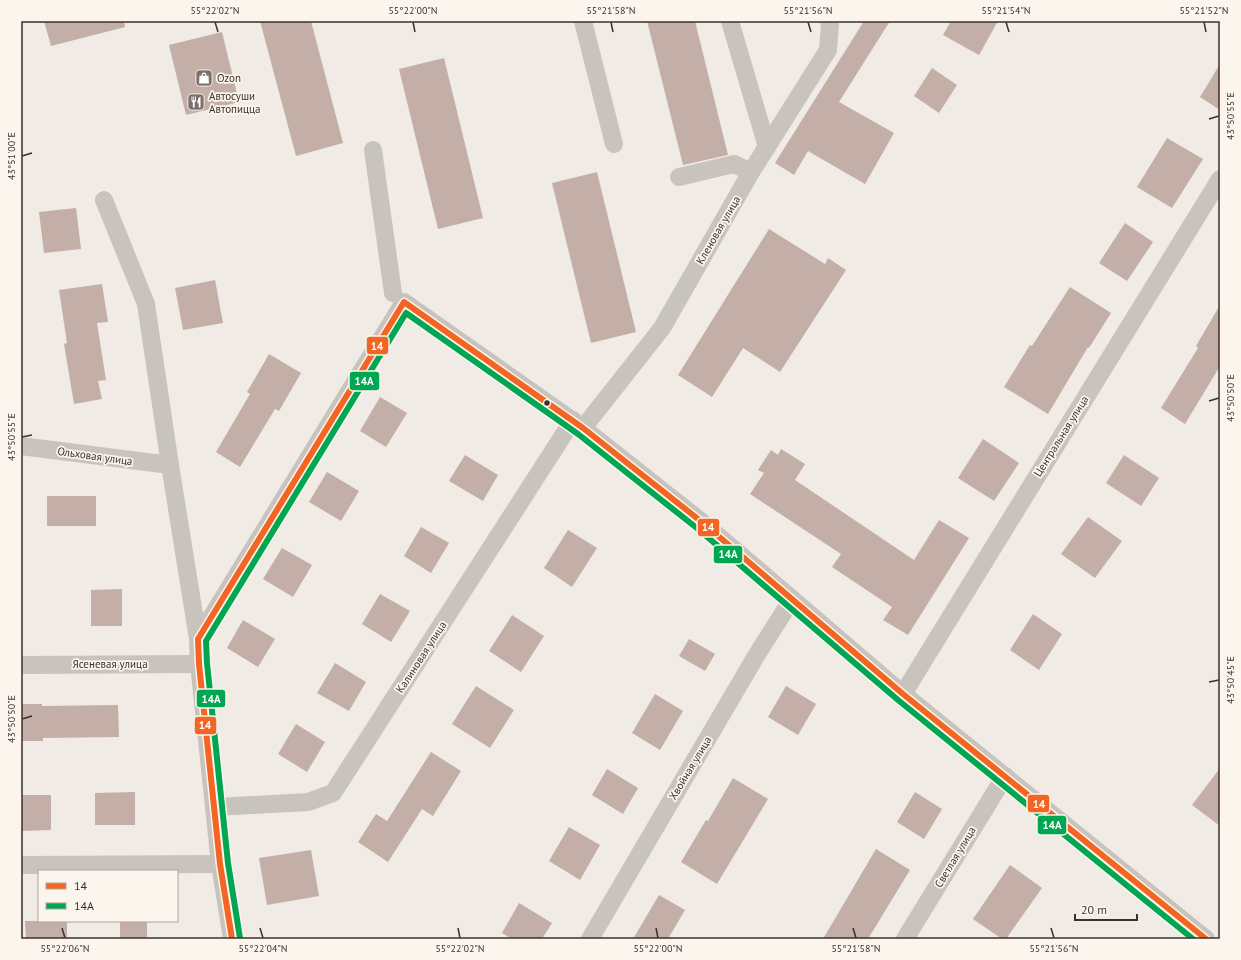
<svg xmlns="http://www.w3.org/2000/svg" width="1241" height="960" font-family="'PT Sans',sans-serif">
<style>
.building{fill:#c3afa7}
.lines{fill:none;stroke-linecap:round;stroke-linejoin:round}
.street{stroke:#c9c3be;stroke-width:18}
.bus-1-casing{stroke:#fbf5ee;stroke-width:9}
.bus-2-casing{stroke:#fbf5ee;stroke-width:9}
.bus-1{stroke:#f26522;stroke-width:6}
.bus-2{stroke:#00a651;stroke-width:6}
.ticks{fill:none;stroke:#3b302b;stroke-width:1.5}
.bus-dot{fill:#3b302b;stroke:#fbf5ee;stroke-width:1.5}
.labels{text-anchor:middle;dominant-baseline:central;stroke-width:3.5;stroke-linejoin:round;paint-order:stroke}
.poi-label{font-size:11px;fill:#3b302b;stroke:#fbf5ee;text-anchor:start}
.street-label{font-size:11px;fill:#3b302b;stroke:#fbf5ee}
.line-badge{stroke:#fbf5ee;stroke-width:1.5}
.badge-label{font-size:11px;text-anchor:middle;font-weight:bold;fill:#fff}
.neatline{fill:none;stroke:#3b302b;stroke-width:1.5}
.ticks-label{font-size:10px;text-anchor:middle;fill:#3b302b}
</style>
<rect width="100%" height="100%" fill="#f0ebe5"/>
<g class="building">
<polygon points="44,21 124,21 125,27 51,46"/>
<polygon points="260,21 311,21 343,143 296,156"/>
<polygon points="647,21 695,21 728,155 683,165"/>
<polygon points="864,21 890,21 839,102 894,133 865,184 808,151 794,175 775,163"/>
<polygon points="951,21 998,21 979,55 943,35"/>
<polygon points="222,32 239,102 186,115 169,45"/>
<polygon points="444,58 483,218 438,229 399,69"/>
<polygon points="1220,64 1220,110 1200,97"/>
<polygon points="932,68 957,85 939,113 914,96"/>
<polygon points="1167,138 1203,159 1172,208 1137,187"/>
<polygon points="597,172 636,332 591,343 552,183"/>
<polygon points="76,208 81,249 44,253 39,212"/>
<polygon points="1125,223 1153,242 1127,281 1099,263"/>
<polygon points="769,229 825,264 828,258 846,270 780,372 743,348 712,397 678,375"/>
<polygon points="215,280 223,323 183,330 175,288"/>
<polygon points="102,284 108,322 97,323 106,380 98,381 102,399 74,404 64,344 67,343 59,290"/>
<polygon points="1070,287 1111,313 1089,348 1088,347 1048,414 1004,387 1030,345 1032,346"/>
<polygon points="1220,305 1220,366 1185,424 1161,408 1198,348 1196,346"/>
<polygon points="269,354 301,373 279,411 275,409 240,467 216,452 250,394 247,392"/>
<polygon points="380,397 407,413 386,447 360,431"/>
<polygon points="983,439 1019,463 994,501 958,478"/>
<polygon points="781,449 805,464 795,480 914,560 939,520 969,538 908,635 883,620 892,607 832,567 841,554 750,494 764,473 758,470 771,450 778,455"/>
<polygon points="465,455 498,475 483,501 449,481"/>
<polygon points="1124,455 1159,478 1141,506 1106,483"/>
<polygon points="327,472 359,491 341,521 309,502"/>
<rect x="47" y="496" width="49" height="30"/>
<polygon points="1088,517 1122,541 1095,578 1061,554"/>
<polygon points="421,527 449,543 431,573 404,556"/>
<polygon points="568,530 597,548 572,587 544,568"/>
<polygon points="282,548 312,565 293,597 263,579"/>
<polygon points="122,589 122,626 91,626 91,590"/>
<polygon points="380,594 410,611 391,642 362,624"/>
<polygon points="1033,614 1062,634 1039,670 1010,650"/>
<polygon points="512,615 544,636 521,672 489,651"/>
<polygon points="243,620 275,639 258,667 227,648"/>
<polygon points="689,639 715,654 705,671 679,656"/>
<polygon points="335,663 366,682 349,711 317,693"/>
<polygon points="476,686 514,710 490,748 452,724"/>
<polygon points="786,686 816,704 798,735 768,717"/>
<polygon points="655,694 683,711 660,750 632,733"/>
<polygon points="21,704 42,704 42,706 118,705 119,737 43,738 43,741 21,741"/>
<polygon points="296,724 325,742 307,772 278,754"/>
<polygon points="431,752 461,771 433,816 422,809 388,862 358,842 376,814 387,821"/>
<polygon points="1220,768 1220,826 1192,805"/>
<polygon points="607,769 638,788 623,814 592,795"/>
<polygon points="733,778 768,799 717,884 681,862 706,820 708,821"/>
<polygon points="135,792 135,825 95,825 95,793"/>
<polygon points="915,792 942,809 924,839 897,822"/>
<polygon points="21,795 51,795 51,830 21,831"/>
<polygon points="569,827 600,845 580,880 549,861"/>
<polygon points="876,849 910,870 868,939 823,939"/>
<polygon points="311,850 319,896 267,905 259,858"/>
<polygon points="1010,865 1042,888 1006,939 1002,939 973,919"/>
<polygon points="659,895 685,910 668,939 633,939"/>
<polygon points="519,903 552,923 542,939 512,939 502,933"/>
<polygon points="25,921 67,921 67,939 26,939"/>
<rect x="120" y="921" width="27" height="18"/>
</g>
<g class="lines">
<g class="street">
<polyline points="583,21 614,144"/>
<polyline points="730,21 767,147"/>
<polyline points="373,150 393,293"/>
<polyline points="679,177 734,164 751,172"/>
<polyline points="104,200 146,304 170,465 198,639 199,664 220,864 232,939"/>
<polyline points="583,428 662,328 751,172 828,50 830,25 829,21"/>
<polyline points="21,446 170,465"/>
<polyline points="198,639 404,302 583,428 703,523 903,694 1206,939"/>
<polyline points="21,665 199,664"/>
<polyline points="903,694 1220,179"/>
<polyline points="215,807 308,802 333,793 573,420"/>
<polyline points="21,865 220,864"/>
<polyline points="590,939 756,656 792,599"/>
<polyline points="905,939 1005,776"/>
</g>
<g class="bus-1-casing">
<polyline id="bus-1" points="232,939 220,864 199,664 198,639 404,302 583,428 703,523 903,694 1206,939"/>
</g>
<g class="bus-2-casing">
<polyline id="bus-2" points="240,938 228,863 207,663 206,641 406,313 578,434 698,529 898,700 1193,939"/>
</g>
<use href="#bus-1" class="bus-1"/>
<use href="#bus-2" class="bus-2"/>
</g>
<path class="ticks" d="M215 22 218 32M413 22 415 32M611 22 613 32M808 22 811 32M1006 22 1009 32M1204 22 1206 32M1209 119 1219 116M22 156 32 153M1209 401 1219 398M22 437 32 435M1209 682 1219 680M22 719 32 716M62 928 65 938M260 928 263 938M458 928 460 938M656 928 658 938M853 928 856 938M1051 928 1054 938"/>
<defs>
<g id="shop-square" transform="scale(0.9)"><rect x="-9" y="-9" width="18" height="18" rx="4" fill="#7a716c" stroke="#fbf5ee"/><path d="M-5-2.5h2.3a2.7 3.5 0 0 1 5.4 0H5L5.5 6h-11ZM-1.5-2.5h3a1.5 2.3 0 0 0-3 0Z" fill="#fff"/></g>
<g id="restaurant-square" transform="scale(0.9)"><rect x="-9" y="-9" width="18" height="18" rx="4" fill="#7a716c" stroke="#fbf5ee"/><path d="M-5-6h1v4h1v-4h1v4h1v-4h1v5L-1.5 .5V6h-2V.5L-5-1ZM5-6V6H3V1.5H1.5Q1.5-4 5-6Z" fill="#fff"/></g>
</defs>
<g fill-rule="evenodd">
<use href="#shop-square" x="204" y="78"/>
<use href="#restaurant-square" x="196" y="102"/>
</g>
<circle class="bus-dot" cx="547" cy="403" r="3.5"/>
<g class="labels">
<g class="poi-label">
<text x="217" y="78">Ozon</text>
<text x="209" y="96">Автосуши<tspan x="209" dy="13">Автопицца</tspan></text>
</g>
<g class="street-label">
<text transform="translate(718 230) rotate(-60)">Кленовая улица</text>
<text transform="translate(1061 436) rotate(-58)">Центральная улица</text>
<text transform="translate(95 456) rotate(8)">Ольховая улица</text>
<text transform="translate(421 657) rotate(-57)">Калиновая улица</text>
<text x="110" y="664">Ясеневая улица</text>
<text transform="translate(690 768) rotate(-59)">Хвойная улица</text>
<text transform="translate(955 857) rotate(-59)">Светлая улица</text>
</g>
</g>
<g class="line-badge">
<rect x="366" y="336" width="23" height="19" rx="4" fill="#f26522"/>
<rect x="349" y="371" width="31" height="20" rx="4" fill="#00a651"/>
<rect x="697" y="518" width="23" height="19" rx="4" fill="#f26522"/>
<rect x="713" y="545" width="30" height="19" rx="4" fill="#00a651"/>
<rect x="196" y="689" width="30" height="19" rx="4" fill="#00a651"/>
<rect x="194" y="716" width="23" height="19" rx="4" fill="#f26522"/>
<rect x="1027" y="794" width="23" height="19" rx="4" fill="#f26522"/>
<rect x="1037" y="815" width="30" height="20" rx="4" fill="#00a651"/>
</g>
<g class="badge-label">
<text x="377" y="350">14</text>
<text x="364" y="385">14А</text>
<text x="708" y="531">14</text>
<text x="728" y="558">14А</text>
<text x="211" y="703">14А</text>
<text x="205" y="729">14</text>
<text x="1039" y="808">14</text>
<text x="1052" y="829">14А</text>
</g>
<rect width="1241" height="960" fill="none" stroke="#fbf5ee" stroke-width="44"/>
<rect x="38" y="870" width="140" height="52" fill="#fbf5ee" stroke="#aea6a0"/>
<rect x="46" y="883" width="20" height="6" fill="#f26522" stroke="#aea6a0"/>
<text x="74" y="890" font-size="12" fill="#3b302b">14</text>
<rect x="46" y="903" width="20" height="6" fill="#00a651" stroke="#aea6a0"/>
<text x="74" y="910" font-size="12" fill="#3b302b">14А</text>
<path d="M1075 914v6h62v-6" fill="none" stroke="#3b302b" stroke-width="2"/>
<text x="1081" y="914" font-size="12" fill="#3b302b" stroke="#fbf5ee" stroke-width="3" paint-order="stroke">20 m</text>
<rect x="22" y="22" width="1197" height="916" class="neatline"/>
<g class="ticks-label">
<text x="215" y="14">55°22'02"N</text>
<text x="413" y="14">55°22'00"N</text>
<text x="611" y="14">55°21'58"N</text>
<text x="808" y="14">55°21'56"N</text>
<text x="1006" y="14">55°21'54"N</text>
<text x="1204" y="14">55°21'52"N</text>
<text transform="translate(1230 116) rotate(-90)" y="4">43°50'55"E</text>
<text transform="translate(11 156) rotate(-90)" y="4">43°51'00"E</text>
<text transform="translate(1230 398) rotate(-90)" y="4">43°50'50"E</text>
<text transform="translate(11 437) rotate(-90)" y="4">43°50'55"E</text>
<text transform="translate(1230 680) rotate(-90)" y="4">43°50'45"E</text>
<text transform="translate(11 719) rotate(-90)" y="4">43°50'50"E</text>
<text x="65" y="952">55°22'06"N</text>
<text x="263" y="952">55°22'04"N</text>
<text x="460" y="952">55°22'02"N</text>
<text x="658" y="952">55°22'00"N</text>
<text x="856" y="952">55°21'58"N</text>
<text x="1054" y="952">55°21'56"N</text>
</g>
</svg>
